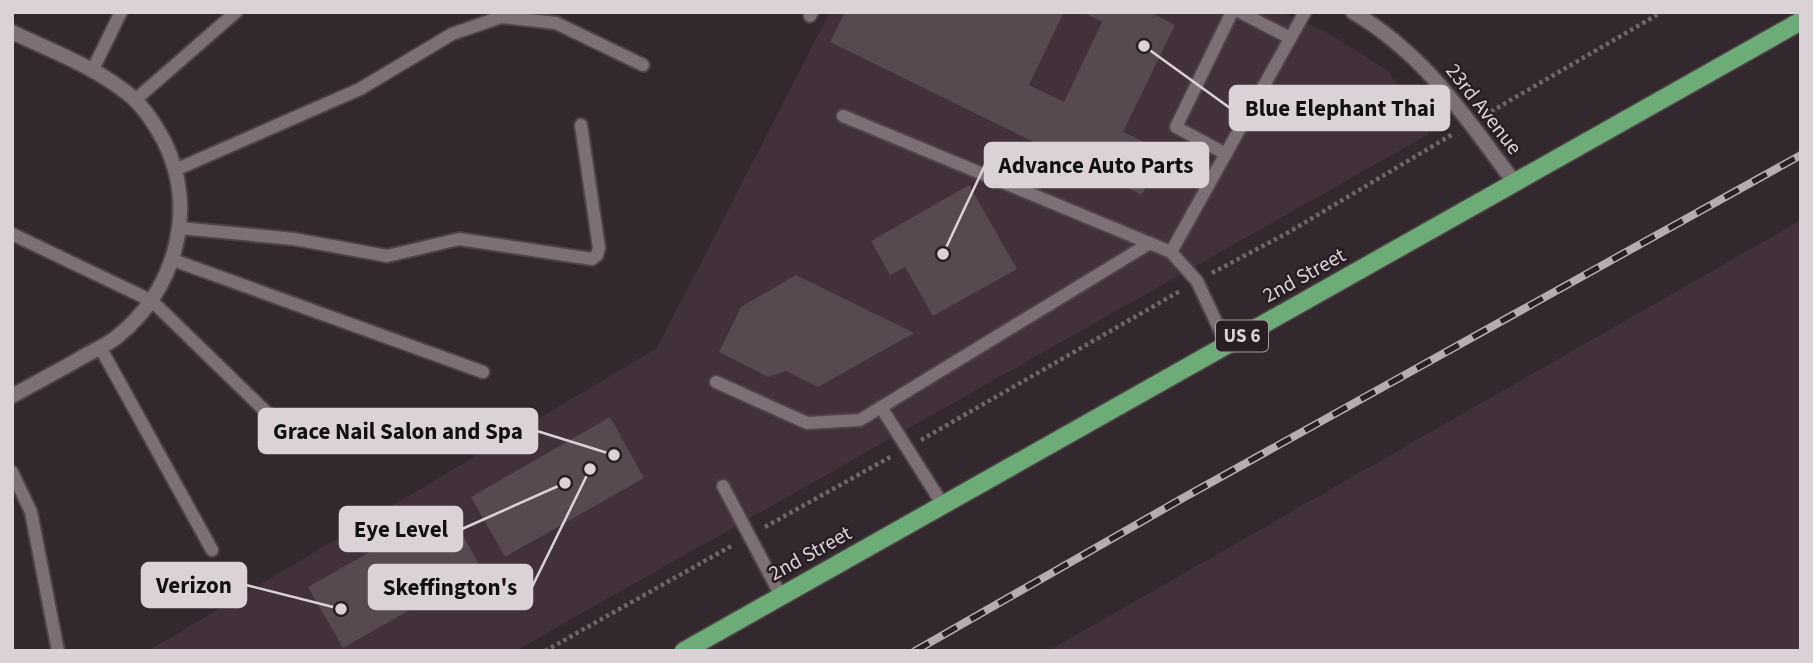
<svg xmlns="http://www.w3.org/2000/svg" width="1813" height="663" font-family="'Source Sans 3',sans-serif">
<style>
.built{fill:#42303a}
.building{fill:#564950}
.lines{fill:none;stroke-linecap:round;stroke-linejoin:round}
.lane-casing{stroke:#4e4349;stroke-width:16}
.street-casing{stroke:#4e4349;stroke-width:18}
.primary-casing{stroke:#4e4349;stroke-width:21}
.path{stroke:#71666c;stroke-width:4.5;stroke-dasharray:3.5 3.5;stroke-linecap:butt}
.lane{stroke:#7d6f76;stroke-width:12}
.street{stroke:#7d6f76;stroke-width:14}
.primary{stroke:#6dac77;stroke-width:18}
.rail-casing{stroke:#b6adb2;stroke-width:8}
.rail{stroke:#2a1e25;stroke-width:5;stroke-dasharray:16;stroke-linecap:butt}
.labels{text-anchor:middle;dominant-baseline:central;stroke-width:5;stroke-linejoin:round;paint-order:stroke}
.shield{fill:#2a1e25;stroke:#a69ca2;stroke-width:2}
.shield-label{font-size:19px;font-weight:bold;fill:#dbd2d7}
.street-label{font-size:21px;fill:#dbd2d7;stroke:#2a1e25}
.leader{fill:none;stroke:#dbd2d7;stroke-width:2.5}
.callout-dot{fill:#dbd2d7;stroke:#2a1e25;stroke-width:2.5}
.callout{fill:#dbd2d7;stroke:#dbd2d7;stroke-width:2.5}
.callout-label{font-size:23px;text-anchor:middle;font-weight:bold;fill:#111}
</style>
<rect width="100%" height="100%" fill="#34282f"/>
<g class="built">
<polygon points="830,12 1281,12 1330,34 1388,71 1429,134 515,651 148,651 657,348"/>
<polygon points="1801,220 1801,651 1048,651"/>
</g>
<g class="building">
<polygon points="845,12 1064,12 1029,85 1064,102 1102,22 1083,12 1150,12 1175,25 1123,132 1163,151 1142,195 830,42"/>
<polygon points="969,185 1017,269 933,316 905,267 890,275 871,241"/>
<polygon points="796,275 914,333 818,387 786,371 768,377 719,352 741,307"/>
<polygon points="610,417 644,478 505,557 471,497"/>
<polygon points="447,508 482,569 343,648 308,587"/>
</g>
<g class="lines">
<g class="lane-casing">
<g id="lane">
<polyline points="1240,12 1290,38"/>
<polyline points="810,16 812,12"/>
<polyline points="92,71 121,12"/>
<polyline points="135,100 236,12"/>
<polyline points="843,116 1171,252"/>
<polyline points="1226,154 1176,127 1232,12"/>
<polyline points="175,170 360,89 452,34 501,17 556,23 643,65"/>
<polyline points="180,228 294,239 387,256 459,239 592,259 597,255 599,248 581,125"/>
<polyline points="12,234 152,301 299,444"/>
<polyline points="173,260 483,372"/>
<polyline points="1227,345 1197,281 1171,252 1305,12"/>
<polyline points="100,347 212,550"/>
<polyline points="716,382 807,423 860,420 1150,243"/>
<polyline points="881,407 943,505"/>
<polyline points="12,472 31,512 58,651"/>
<polyline points="723,486 781,596"/>
</g>
</g>
<g class="street-casing">
<g id="street">
<path d="M1353 12C1427 56 1464 116 1515 183"/>
<path d="M12 32C53 52 99 68 133 98 146 110 156 126 164 141 198 209 176 289 118 336 109 344 97 349 86 355 62 369 37 382 12 396"/>
</g>
</g>
<g class="primary-casing">
<polyline id="primary" points="684,651 1801,21"/>
</g>
<g class="path">
<polyline points="1485,115 1662,12"/>
<polyline points="1212,273 1289,232 1453,134"/>
<polyline points="921,440 1180,291"/>
<polyline points="765,527 892,456"/>
<polyline points="545,651 733,545"/>
</g>
<use href="#lane" class="lane"/>
<use href="#street" class="street"/>
<use href="#primary" class="primary"/>
<g class="rail-casing">
<polyline id="rail" points="915,651 1183,498 1801,155"/>
</g>
<use href="#rail" class="rail"/>
</g>
<g class="labels">
<rect class="shield" x="1216" y="320.5" width="52" height="31" rx="5"/>
<g class="shield-label">
<text x="1242" y="336">US 6</text>
</g>
<g class="street-label">
<text transform="translate(1484 109) rotate(52)">23rd Avenue</text>
<text transform="translate(1304 275) rotate(-29)">2nd Street</text>
<text transform="translate(810 553) rotate(-29)">2nd Street</text>
</g>
</g>
<path class="leader" d="M1144 46L1230 108M943 254L985 165M614 455L537 431M565 483L462 529M341 609L246 585M590 469L532 587"/>
<g class="callout-dot">
<circle cx="1144" cy="46" r="7"/>
<circle cx="943" cy="254" r="7"/>
<circle cx="614" cy="455" r="7"/>
<circle cx="565" cy="483" r="7"/>
<circle cx="341" cy="609" r="7"/>
<circle cx="590" cy="469" r="7"/>
</g>
<g class="callout">
<rect x="1230" y="86" width="219" height="44" rx="7"/>
<rect x="985" y="143" width="223" height="44" rx="7"/>
<rect x="259" y="409" width="278" height="44" rx="7"/>
<rect x="340" y="507" width="122" height="44" rx="7"/>
<rect x="142" y="563" width="104" height="44" rx="7"/>
<rect x="369" y="565" width="163" height="44" rx="7"/>
</g>
<g class="callout-label">
<text x="1340" y="116">Blue Elephant Thai</text>
<text x="1096" y="173">Advance Auto Parts</text>
<text x="398" y="439">Grace Nail Salon and Spa</text>
<text x="401" y="537">Eye Level</text>
<text x="194" y="593">Verizon</text>
<text x="450" y="595">Skeffington's</text>
</g>
<rect width="1813" height="663" fill="none" stroke="#dbd2d7" stroke-width="28"/>
</svg>
